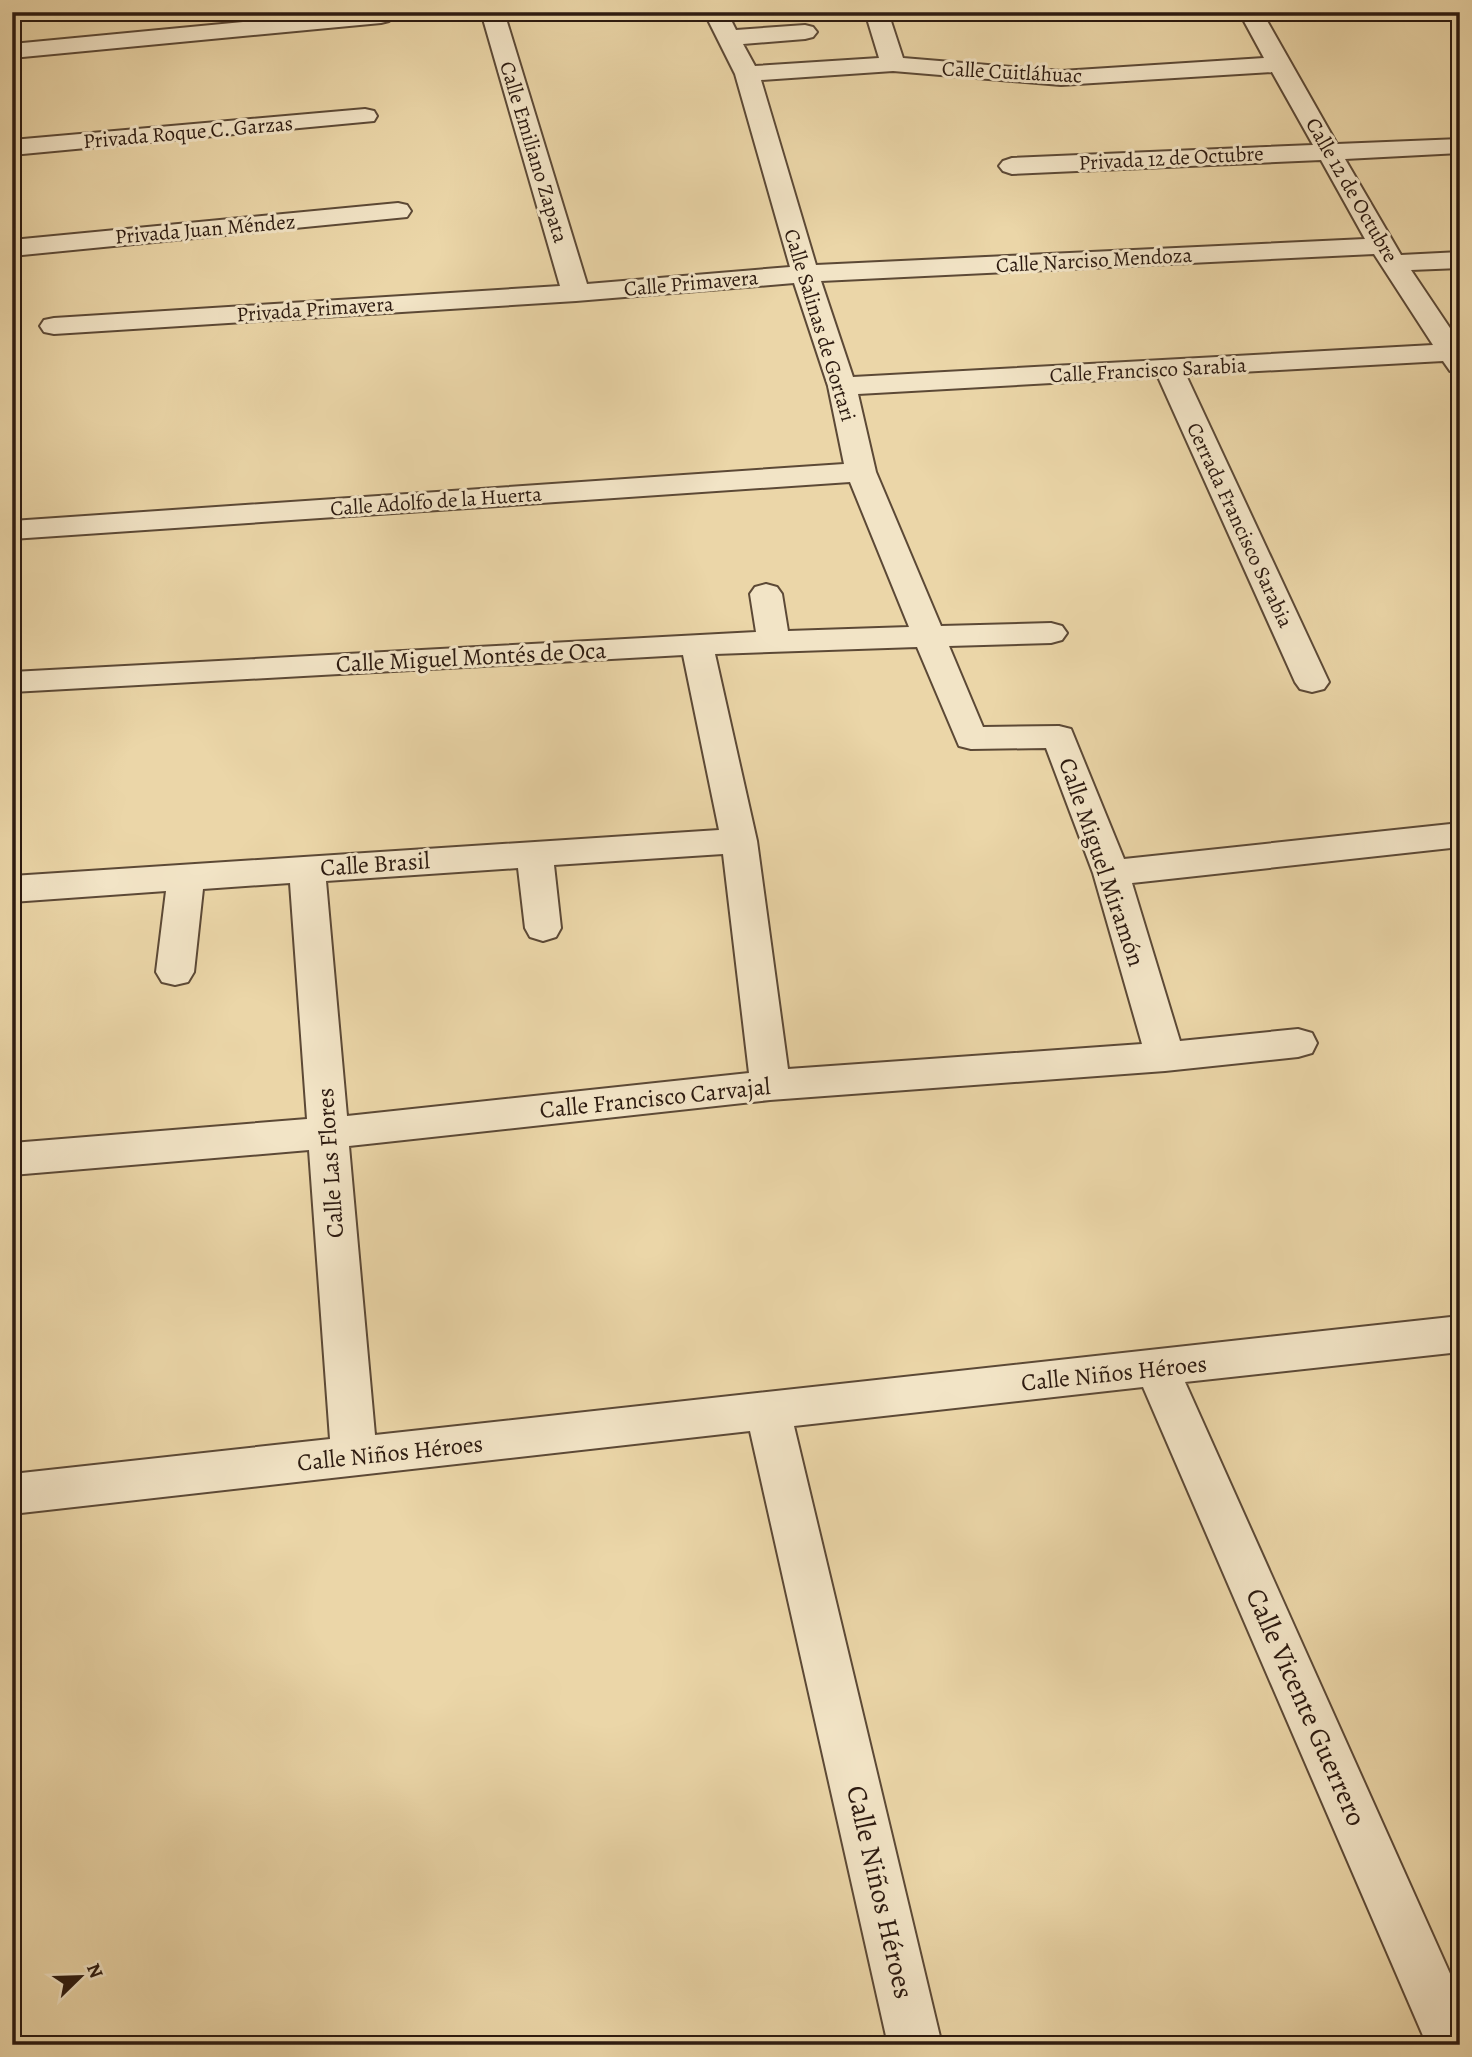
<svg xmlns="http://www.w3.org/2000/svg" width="1472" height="2057" font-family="Alegreya,serif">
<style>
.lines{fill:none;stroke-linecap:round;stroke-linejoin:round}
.minor-casing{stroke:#5c4936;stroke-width:4}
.minor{fill:#f2e4c6;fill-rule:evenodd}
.labels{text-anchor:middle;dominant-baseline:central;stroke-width:6;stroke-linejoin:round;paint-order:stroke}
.far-street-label{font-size:21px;fill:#2c1a10;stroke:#f2e4c6}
.street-label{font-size:24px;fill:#2c1a10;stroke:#f2e4c6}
.near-street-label{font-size:28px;fill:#2c1a10;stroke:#f2e4c6}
</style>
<rect width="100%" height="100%" fill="#ebd6a8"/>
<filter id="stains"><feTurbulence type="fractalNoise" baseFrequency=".00286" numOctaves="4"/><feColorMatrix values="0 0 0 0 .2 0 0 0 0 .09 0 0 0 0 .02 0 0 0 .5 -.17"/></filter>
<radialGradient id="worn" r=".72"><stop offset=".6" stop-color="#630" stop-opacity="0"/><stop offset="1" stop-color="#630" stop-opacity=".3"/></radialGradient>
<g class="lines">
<g class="minor-casing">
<g id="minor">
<polygon points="348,12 390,12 392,16 389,21 381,23 12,58 12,44"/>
<path d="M481 12H504L587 284 790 267 735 74 704 12H727L736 30 805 25 813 27 817 32 813 37 805 39 743 44 755 66 879 58 865 12H888L903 58 1061 71 1264 58 1239 12H1262L1337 144 1460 139V153L1345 159 1401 255 1460 252V268L1411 270 1460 343V373L1450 371 1443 361 1186 375 1329 682 1324 689 1312 692 1300 689 1295 682 1158 377 858 394 876 472 941 626 1051 623 1062 626 1067 633 1062 640 1051 643 949 646 983 727 1059 726 1071 729 1124 859 1460 823V847L1132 883 1180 1041 1298 1029 1312 1033 1317 1043 1312 1053 1298 1057 1165 1071 770 1100 349 1146 375 1435 1460 1316V1352L1185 1382 1460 1996V2045H1427L1143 1387 794 1426 942 2045H888L750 1431 12 1514V1474L330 1439 309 1150 12 1175V1143L307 1119 290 883 203 889 194 972 188 982 175 985 162 982 156 972 166 891 12 902V876L719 830 683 655 12 692V672L756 632 750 594 755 587 766 584 777 587 782 594 788 631 909 627 850 482 12 539V521L844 464 828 386 794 283 576 301 54 334 44 332 40 326 44 320 54 318 560 286ZM893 71 1061 85 1272 72 1313 145 1012 158 1003 161 999 166 1003 171 1012 174 1321 160 1365 239 816 265 761 80ZM1374 254 1433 345 853 377 821 281ZM917 647 959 746 971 749 1046 748 1093 873 1142 1044 788 1069 757 841 715 654ZM723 854 749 1073 347 1116 326 881 518 868 525 928 530 937 543 941 556 937 561 928 554 865Z"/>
<polygon points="365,109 374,111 377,116 374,121 12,155 12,140"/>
<polygon points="398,203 407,205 411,211 407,217 12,256 12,240"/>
</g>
</g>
<use href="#minor" class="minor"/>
</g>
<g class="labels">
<g class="far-street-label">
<text transform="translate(1012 72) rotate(3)">Calle Cuitláhuac</text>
<text transform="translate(188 132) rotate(-5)">Privada Roque C. Garzas</text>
<text transform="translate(534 152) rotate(73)">Calle Emiliano Zapata</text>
<text transform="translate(1171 158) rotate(-3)">Privada 12 de Octubre</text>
<text transform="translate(1352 190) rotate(60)">Calle 12 de Octubre</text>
<text transform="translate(205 229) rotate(-5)">Privada Juan Méndez</text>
<text transform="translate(1094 260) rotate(-3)">Calle Narciso Mendoza</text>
<text transform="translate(691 283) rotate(-5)">Calle Primavera</text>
<text transform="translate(315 309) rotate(-4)">Privada Primavera</text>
<text transform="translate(820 325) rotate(73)">Calle Salinas de Gortari</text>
<text transform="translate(1148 370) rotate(-3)">Calle Francisco Sarabia</text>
<text transform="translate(436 501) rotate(-4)">Calle Adolfo de la Huerta</text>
<text transform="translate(1240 525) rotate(65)">Cerrada Francisco Sarabia</text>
</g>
<g class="street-label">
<text transform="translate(471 657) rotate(-3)">Calle Miguel Montés de Oca</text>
<text transform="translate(1102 862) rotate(71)">Calle Miguel Miramón</text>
<text transform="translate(375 864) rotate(-4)">Calle Brasil</text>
<text transform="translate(655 1098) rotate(-6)">Calle Francisco Carvajal</text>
<text transform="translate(330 1163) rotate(-94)">Calle Las Flores</text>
<text transform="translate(1114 1373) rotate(-6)">Calle Niños Héroes</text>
<text transform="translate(390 1453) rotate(-6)">Calle Niños Héroes</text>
</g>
<g class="near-street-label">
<text transform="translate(1306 1707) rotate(66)">Calle Vicente Guerrero</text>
<text transform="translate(880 1892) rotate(77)">Calle Niños Héroes</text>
</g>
</g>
<rect width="1472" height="2057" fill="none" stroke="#ebd6a8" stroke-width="42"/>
<rect x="14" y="14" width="1444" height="2029" fill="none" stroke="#2c1a10" stroke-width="3.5"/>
<rect x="21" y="21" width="1430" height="2015" fill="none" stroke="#2c1a10" stroke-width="2"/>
<g transform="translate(80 1977) rotate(67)" stroke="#f2e4c6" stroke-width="5" paint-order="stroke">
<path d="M0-5L12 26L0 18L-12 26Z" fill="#2c1a10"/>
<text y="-10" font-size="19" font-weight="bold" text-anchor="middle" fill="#2c1a10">N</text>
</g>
<rect width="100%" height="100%" filter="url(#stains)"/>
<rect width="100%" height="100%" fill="url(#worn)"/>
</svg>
